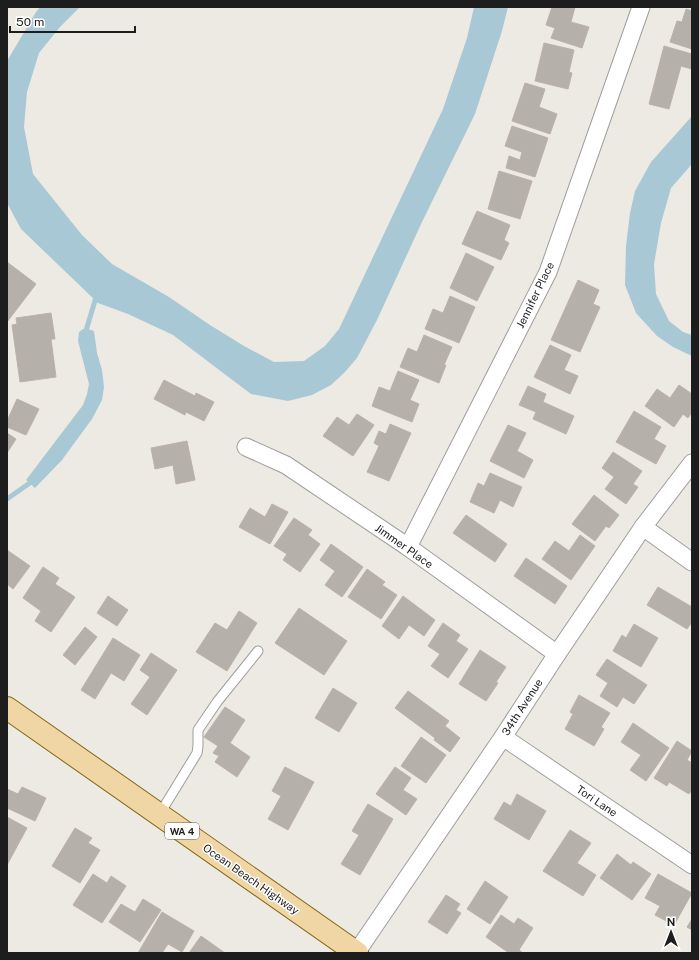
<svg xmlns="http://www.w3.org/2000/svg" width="699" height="960" font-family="'Public Sans',sans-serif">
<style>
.water{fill:#a9c8d5}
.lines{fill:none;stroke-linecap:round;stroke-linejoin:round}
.stream{stroke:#a9c8d5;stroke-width:5}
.building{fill:#b5b0aa;stroke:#bcb2a8}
.service-casing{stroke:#9e9e9e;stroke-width:11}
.minor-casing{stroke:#9e9e9e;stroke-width:19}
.primary-casing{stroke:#846611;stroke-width:24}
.service{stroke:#fff;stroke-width:9}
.minor{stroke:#fff;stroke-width:17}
.primary{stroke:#f0d5a5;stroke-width:22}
.labels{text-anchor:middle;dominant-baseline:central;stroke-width:3;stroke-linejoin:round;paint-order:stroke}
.shield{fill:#fff;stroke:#616161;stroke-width:1}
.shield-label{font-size:10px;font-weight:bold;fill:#1d1d1d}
.street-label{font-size:11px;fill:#1d1d1d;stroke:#fff}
</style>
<rect width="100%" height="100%" fill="#edeae3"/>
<g class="water">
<polygon points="40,7 80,7 60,27 39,53 27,92 24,127 33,174 82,235 112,264 169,297 210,325 244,346 274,362 304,361 325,346 339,329 443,109 467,38 474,7 508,7 502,31 475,114 422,222 377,320 357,358 345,372 331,385 312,395 288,401 251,394 173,335 128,314 98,303 21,229 7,203 7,61 36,12"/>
<polygon points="692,116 692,164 671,188 661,223 654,264 656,294 669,321 683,332 692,335 692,356 673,347 657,336 636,313 625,285 626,246 630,213 635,191 651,162"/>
<polygon points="83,329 88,329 94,331 97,353 102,370 104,387 102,400 92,419 62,460 35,488 26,480 83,405 87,394 89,384 78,341 79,332"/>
</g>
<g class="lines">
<g class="stream">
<polyline points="85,334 97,294"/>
<polyline points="7,499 34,480"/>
</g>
</g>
<g class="building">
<polygon points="552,7 575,7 571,22 589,27 582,48 551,38 555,28 546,25"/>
<polygon points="686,9 692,11 692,49 670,42 677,21 682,22"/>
<polygon points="544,43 574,50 569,72 572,73 568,89 535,81"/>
<polygon points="664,46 692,54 692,69 681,66 669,109 649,104"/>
<polygon points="525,83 545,89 539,107 557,114 550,134 512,121"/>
<polygon points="512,126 548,138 535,177 506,168 509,156 520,160 522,152 505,146"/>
<polygon points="499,171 532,181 520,219 488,209"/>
<polygon points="477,211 510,225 504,240 509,243 501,260 462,244"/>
<polygon points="466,253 494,267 477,301 450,288"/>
<polygon points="7,262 36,284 7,322"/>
<polygon points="578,280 599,290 593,304 600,307 580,352 551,340"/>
<polygon points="450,296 475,307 459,343 425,329 433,309 443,313"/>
<polygon points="51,313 55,339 51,339 56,377 20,382 12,325 17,324 16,318"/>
<polygon points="424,335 452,347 444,365 446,365 439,383 400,367 408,348 417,352"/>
<polygon points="550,345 571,355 564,370 578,376 570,394 534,377"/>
<polygon points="398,371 419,380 410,400 419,404 412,422 372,406 379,387 390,391"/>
<polygon points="164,380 195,396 196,393 214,402 204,421 186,412 185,415 154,399"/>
<polygon points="679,385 692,394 692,412 688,418 683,414 674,427 645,406 657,389 670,398"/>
<polygon points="528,386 546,394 543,402 574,416 566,434 533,419 536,412 519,405"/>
<polygon points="17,399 39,409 26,435 7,427 7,421"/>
<polygon points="634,411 661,427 654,439 666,446 656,464 616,442"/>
<polygon points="357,414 374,425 353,456 323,436 337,417 349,425"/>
<polygon points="390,424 411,433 389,481 367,472 379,446 374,443 379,431 386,434"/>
<polygon points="508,425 526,433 517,451 533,460 524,478 490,461"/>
<polygon points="7,433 16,439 7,453"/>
<polygon points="187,441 195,480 176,484 173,465 155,469 151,448"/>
<polygon points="613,452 642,471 633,484 638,487 626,504 605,489 614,477 602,468"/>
<polygon points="490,473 522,487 513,507 500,500 494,513 470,502 478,483 484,486"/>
<polygon points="594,495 619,515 609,528 606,526 595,541 572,524"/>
<polygon points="272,504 288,512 270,544 239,527 250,508 265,517"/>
<polygon points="466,515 507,544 495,562 453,533"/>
<polygon points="294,518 312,530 308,535 320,544 300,572 283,560 287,554 274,546"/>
<polygon points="580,535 595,546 571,580 542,559 555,541 569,551"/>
<polygon points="331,544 363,567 342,597 325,585 335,571 320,560"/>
<polygon points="7,550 30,566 13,589 7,584"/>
<polygon points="526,558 567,586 555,604 514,576"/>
<polygon points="43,567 59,578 55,584 75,597 51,632 35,621 41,611 23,598"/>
<polygon points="367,569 385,582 382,585 397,595 381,619 348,597"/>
<polygon points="658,587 692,607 692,622 687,629 647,605"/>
<polygon points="108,596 128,610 117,626 97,613"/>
<polygon points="403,596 435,620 424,636 409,625 399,639 382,626"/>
<polygon points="299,608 347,641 324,675 275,643"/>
<polygon points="239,611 257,623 227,671 196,652 215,623 227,630"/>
<polygon points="443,623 460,635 456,641 468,649 448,678 431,666 440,654 428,646"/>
<polygon points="634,624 658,638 641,667 613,651 622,635 626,638"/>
<polygon points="85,627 97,637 75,665 63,655"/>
<polygon points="113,638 140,655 124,681 111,673 95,699 81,690"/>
<polygon points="480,650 506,667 496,682 498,683 486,701 459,684"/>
<polygon points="151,653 177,670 147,715 131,704 150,677 140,670"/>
<polygon points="607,659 647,685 634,704 623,697 617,707 600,696 608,683 596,675"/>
<polygon points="333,688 357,703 339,732 315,718"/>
<polygon points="408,691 449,721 445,726 460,738 450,752 434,740 435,738 395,708"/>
<polygon points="579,695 610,713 601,727 604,729 594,746 565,729 573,714 570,712"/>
<polygon points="225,707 245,720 230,743 250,757 237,777 215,762 219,756 213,753 218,746 204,737"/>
<polygon points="633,723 669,748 646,781 630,770 641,755 621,742"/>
<polygon points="421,737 446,755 426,783 401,766"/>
<polygon points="677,741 692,751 687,760 692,763 692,790 689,794 669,782 667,786 654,778"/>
<polygon points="285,767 314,782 288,830 268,819 281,796 272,791"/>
<polygon points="395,767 411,778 403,790 417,799 406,815 376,794"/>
<polygon points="22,787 46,798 35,821 7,808 7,789 18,794"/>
<polygon points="517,794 546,811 529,840 494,819 504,802 511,806"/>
<polygon points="368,804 393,819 360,875 341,864 359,835 352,831"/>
<polygon points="7,817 27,828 7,865"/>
<polygon points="75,828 92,838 88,843 100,850 80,883 52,866"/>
<polygon points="570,830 591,843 577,863 596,875 583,896 543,871"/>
<polygon points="617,854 631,865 633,862 651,874 632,900 600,878"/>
<polygon points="93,874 107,883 111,876 126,886 102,923 73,905"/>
<polygon points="658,874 692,893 674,925 655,915 660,906 645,898"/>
<polygon points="485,881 508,897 490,924 467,909"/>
<polygon points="446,895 460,904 456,910 461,913 447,934 428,922"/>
<polygon points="143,899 161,910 140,942 109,922 121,904 135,912"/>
<polygon points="162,912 194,931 182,952 168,944 162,953 138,953"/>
<polygon points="501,915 514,924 518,918 533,928 519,950 523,953 509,953 486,937"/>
<polygon points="692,919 692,930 687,927"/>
<polygon points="201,936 225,953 189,953"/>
</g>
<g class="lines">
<g class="service-casing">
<polyline id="service" points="159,815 197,753 198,746 198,730 217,702 258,651"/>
</g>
<g class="minor-casing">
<g id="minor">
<polyline points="246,447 286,465 408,547 557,654"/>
<polyline points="643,527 692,562"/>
<polyline points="408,547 548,272 641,7"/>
<polyline points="503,737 692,865"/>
<polyline points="356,953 503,737 557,654 643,527 692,463"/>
</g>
</g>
<g class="primary-casing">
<polyline id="primary" points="7,708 357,953"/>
</g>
<use href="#service" class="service"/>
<use href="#minor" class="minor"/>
<use href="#primary" class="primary"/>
</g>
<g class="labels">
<rect class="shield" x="165" y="823" width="34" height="16" rx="3"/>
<g class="shield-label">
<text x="182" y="831">WA 4</text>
</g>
<g class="street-label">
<text transform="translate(535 295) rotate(-64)">Jennifer Place</text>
<text transform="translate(404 546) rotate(35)">Jimmer Place</text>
<text transform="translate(522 707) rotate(-57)">34th Avenue</text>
<text transform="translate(597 801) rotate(34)">Tori Lane</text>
<text transform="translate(251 879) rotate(35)">Ocean Beach Highway</text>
</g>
</g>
<rect width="699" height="960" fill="none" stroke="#1d1d1d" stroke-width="16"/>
<g transform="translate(671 932)" stroke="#ffffff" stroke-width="3" paint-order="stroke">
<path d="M0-3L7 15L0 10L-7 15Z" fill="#1d1d1d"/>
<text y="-6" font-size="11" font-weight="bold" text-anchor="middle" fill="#1d1d1d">N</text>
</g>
<path d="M10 26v6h125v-6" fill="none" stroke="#1d1d1d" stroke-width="2"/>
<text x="16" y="26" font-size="12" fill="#1d1d1d" stroke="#ffffff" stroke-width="3" paint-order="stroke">50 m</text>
</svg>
